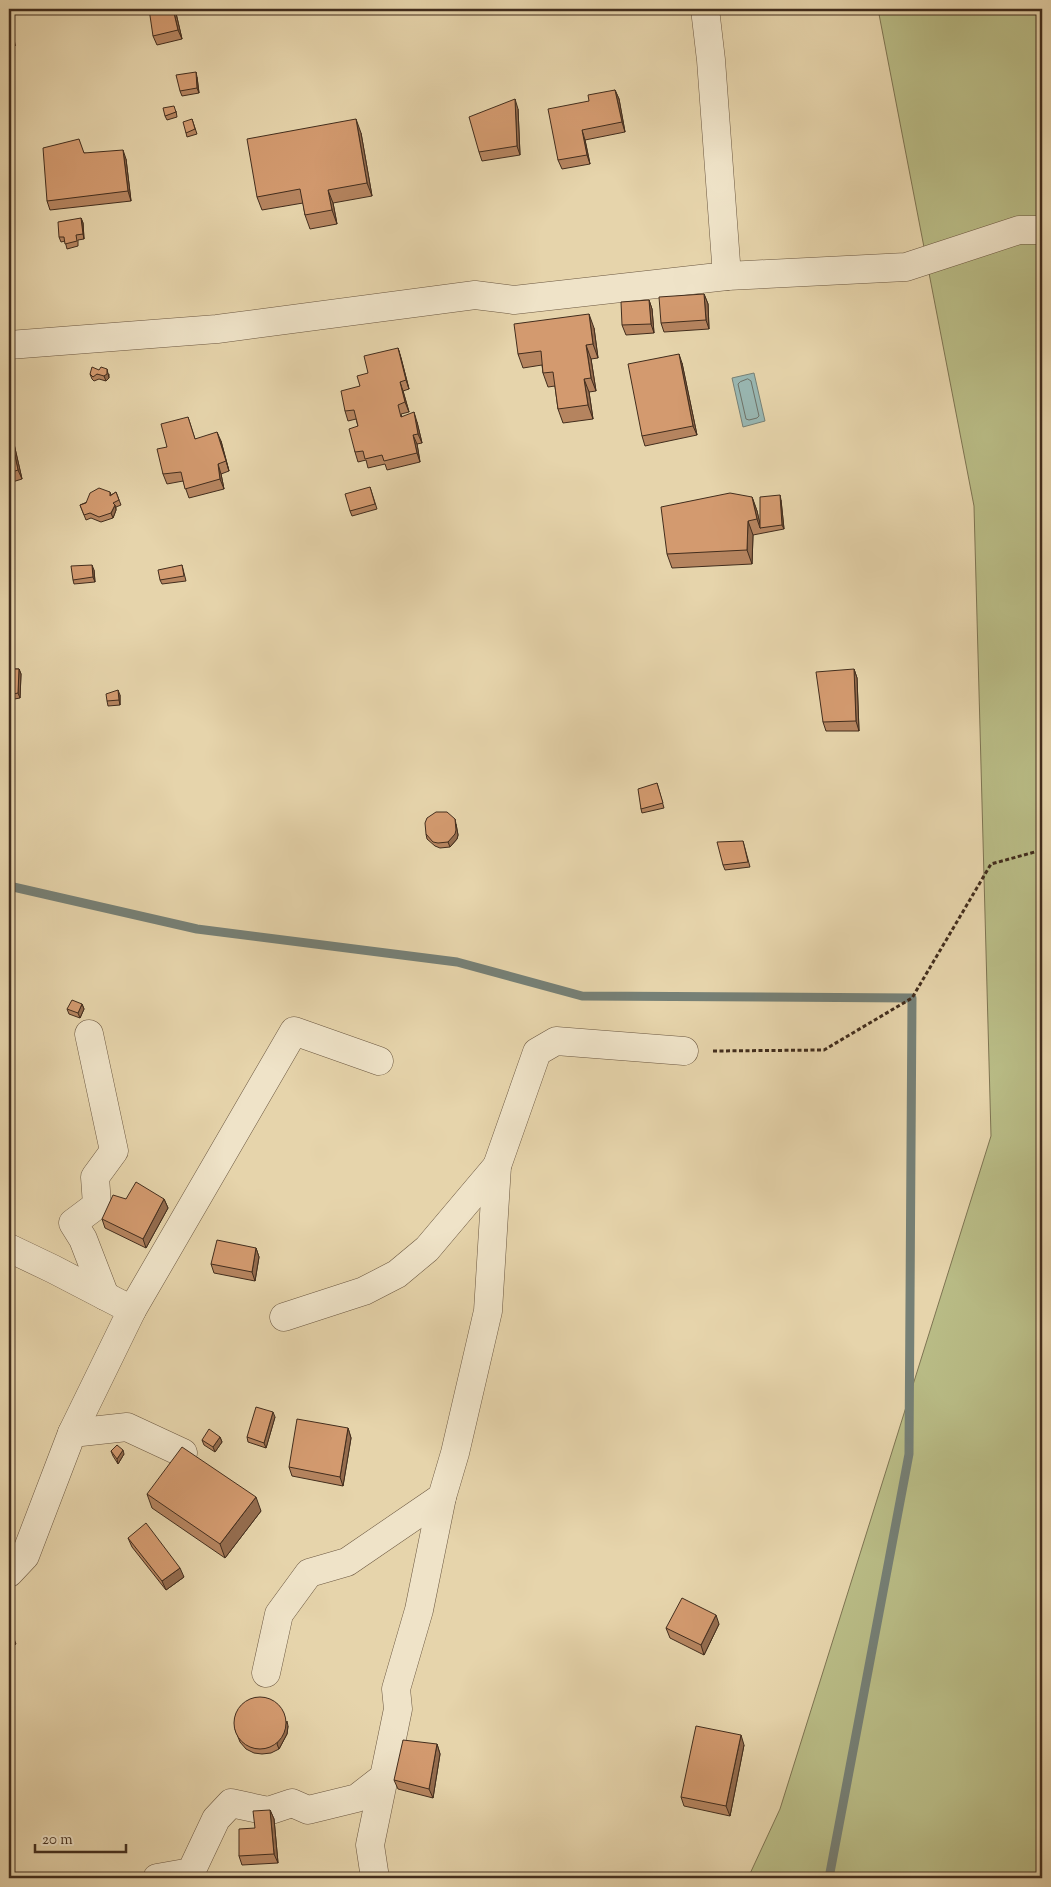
<svg xmlns="http://www.w3.org/2000/svg" width="1051" height="1887" font-family="'Sorts Mill Goudy',serif">
<style>
.green{fill:#b9bc86;stroke:#7e7452}
.water{fill:#99b7b2;stroke:#768076}
.lines{fill:none;stroke-linecap:round;stroke-linejoin:round}
.shore{stroke:#6e7268;stroke-width:1}
.stream{stroke:#768076;stroke-width:9}
.street-casing{stroke:#6b5740;stroke-width:29}
.path{stroke:#422d1d;stroke-width:3;stroke-dasharray:4 2.5;stroke-linecap:butt}
.street{stroke:#efe3c8;stroke-width:28}
.wall{fill:#b5845f;stroke:#422d1d}
.shaded-wall{fill:#946c4e;stroke:#422d1d}
.building{fill:#d39a6f;stroke:#422d1d}
</style>
<rect width="100%" height="100%" fill="#e6d4ab"/>
<filter id="stains"><feTurbulence type="fractalNoise" baseFrequency=".004" numOctaves="4"/><feColorMatrix values="0 0 0 0 .2 0 0 0 0 .09 0 0 0 0 .02 0 0 0 .5 -.17"/></filter>
<radialGradient id="worn" r=".72"><stop offset=".6" stop-color="#630" stop-opacity="0"/><stop offset="1" stop-color="#630" stop-opacity=".3"/></radialGradient>
<polygon class="green" points="878,9 1042,9 1042,1878 748,1878 780,1809 991,1136 974,506"/>
<polygon class="water" points="754,373 765,421 743,427 732,378"/>
<g class="lines">
<polygon class="shore" points="748,379 751,381 759,416 757,418 749,420 746,419 738,384 740,382"/>
<polyline class="stream" points="9,886 197,929 457,962 582,996 912,998 909,1454 829,1878"/>
<g class="street-casing">
<g id="street">
<polyline points="727,276 906,267 1019,230 1042,230"/>
<polyline points="9,345 217,329 475,295 514,300 727,276 711,60 705,9"/>
<polyline points="89,1034 114,1151 95,1177 97,1205 73,1223 83,1239 105,1296"/>
<polyline points="9,1248 53,1269 132,1310 72,1433"/>
<polyline points="132,1310 294,1031 379,1061"/>
<polyline points="284,1317 364,1291 397,1274 427,1249 497,1166"/>
<polyline points="9,1573 25,1556 72,1433 127,1427 183,1453"/>
<polyline points="266,1673 279,1614 309,1573 347,1562 442,1497 455,1453 488,1311 497,1166 537,1052 556,1041 684,1051"/>
<polyline points="157,1878 191,1872 216,1819 231,1803 268,1811 292,1803 308,1810 357,1798 384,1777"/>
<polyline points="375,1878 370,1845 398,1709 396,1689 419,1610 442,1497"/>
</g>
</g>
<polyline class="path" points="713,1051 824,1050 912,998 991,864 1042,850"/>
<use href="#street" class="street"/>
</g>
<g class="wall">
<polygon points="175,9 182,39 157,45 153,36"/>
<polygon points="9,24 13,29 15,46 9,48"/>
<polygon points="197,77 199,93 182,96 180,91"/>
<polygon points="615,90 619,99 625,132 585,140 590,164 562,169 558,160 589,101"/>
<polygon points="518,109 520,155 482,161 479,152"/>
<polygon points="176,111 177,117 167,120 165,116"/>
<polygon points="192,119 197,134 187,137 186,133"/>
<polygon points="361,133 372,196 333,203 337,224 310,229 305,215 303,203 262,210 257,197"/>
<polygon points="84,153 126,159 131,201 50,210 47,201"/>
<polygon points="81,218 83,223 84,239 78,240 78,246 67,249 65,241 61,242 59,237"/>
<polygon points="704,294 708,304 709,329 664,332 661,323"/>
<polygon points="649,300 652,309 654,333 626,335 622,325"/>
<polygon points="594,328 598,358 591,359 596,391 589,392 593,419 563,423 558,409 555,386 548,387 543,373 542,365 523,368 518,354"/>
<polygon points="398,348 401,358 409,389 403,391 409,412 401,414 402,417 417,422 422,443 417,444 420,462 387,470 385,464 368,468 366,460 358,462 355,452 358,426 356,419 348,421 345,411 368,373"/>
<polygon points="682,363 697,435 645,446 642,436"/>
<polygon points="90,374 109,374 109,378 106,381 99,379 94,381 92,379"/>
<polygon points="188,417 195,439 221,441 229,471 221,474 224,489 189,498 183,481 167,484 163,474 167,447"/>
<polygon points="9,422 22,479 9,483"/>
<polygon points="370,487 377,509 352,516 350,511"/>
<polygon points="110,492 111,495 116,492 121,505 116,507 116,510 113,518 101,522 91,518 86,520 80,505"/>
<polygon points="752,497 757,511 760,525 781,500 784,529 753,535 752,564 672,568 667,554"/>
<polygon points="182,565 186,581 162,584 160,580"/>
<polygon points="94,570 95,582 74,584 73,580"/>
<polygon points="9,669 19,669 21,674 20,698 9,700"/>
<polygon points="854,669 857,678 859,731 826,731 823,722"/>
<polygon points="120,695 120,705 108,706 107,701"/>
<polygon points="657,783 664,808 642,813 641,809"/>
<polygon points="456,824 458,835 457,839 450,847 440,848 435,846 427,839 426,834"/>
<polygon points="743,841 750,867 725,870 723,865"/>
<polygon points="82,1004 84,1009 80,1018 69,1014 67,1009"/>
<polygon points="126,1199 164,1199 168,1208 146,1248 105,1228 102,1219"/>
<polygon points="256,1248 259,1257 255,1281 214,1273 211,1264"/>
<polygon points="275,1417 266,1448 248,1442 247,1437"/>
<polygon points="348,1428 351,1438 343,1486 292,1476 289,1467"/>
<polygon points="220,1437 222,1442 215,1452 204,1445 202,1440"/>
<polygon points="111,1451 124,1454 118,1464 113,1456"/>
<polygon points="147,1494 261,1511 225,1558 152,1508"/>
<polygon points="128,1538 184,1577 166,1590 132,1547"/>
<polygon points="719,1624 704,1655 670,1638 666,1628"/>
<polygon points="288,1726 287,1734 279,1749 271,1753 262,1754 254,1753 246,1749 240,1742 235,1729"/>
<polygon points="437,1744 440,1754 433,1798 398,1789 394,1780"/>
<polygon points="744,1745 730,1816 684,1806 681,1797"/>
<polygon points="270,1810 274,1819 278,1863 242,1865 239,1856 255,1828"/>
</g>
<g class="shaded-wall">
<polygon points="173,9 175,9 182,39 178,30"/>
<polygon points="11,24 13,29 15,46 14,41"/>
<polygon points="196,72 197,77 199,93 197,88"/>
<polygon points="615,90 619,99 625,132 622,122"/>
<polygon points="515,99 518,109 520,155 517,146"/>
<polygon points="356,119 361,133 372,196 367,183"/>
<polygon points="582,130 585,140 590,164 587,155"/>
<polygon points="123,150 126,159 131,201 128,191"/>
<polygon points="328,190 333,203 337,224 332,210"/>
<polygon points="81,218 83,223 84,239 83,234"/>
<polygon points="704,294 708,304 709,329 706,320"/>
<polygon points="649,300 652,309 654,333 651,324"/>
<polygon points="589,314 594,328 598,358 593,344"/>
<polygon points="586,345 591,359 596,391 591,378"/>
<polygon points="398,348 401,358 409,389 406,380"/>
<polygon points="679,354 682,363 697,435 693,426"/>
<polygon points="107,369 109,378 106,381 104,376"/>
<polygon points="584,379 589,392 593,419 588,405"/>
<polygon points="400,382 403,391 409,412 405,402"/>
<polygon points="414,412 417,422 422,443 418,434"/>
<polygon points="9,422 22,479 18,470 9,427"/>
<polygon points="217,432 221,441 229,471 226,461"/>
<polygon points="413,435 417,444 420,462 417,453"/>
<polygon points="218,464 221,474 224,489 220,479"/>
<polygon points="780,495 781,500 784,529 782,525"/>
<polygon points="752,497 757,511 761,528 760,528 757,519"/>
<polygon points="115,505 116,510 113,518 111,513"/>
<polygon points="748,521 753,535 752,564 747,550"/>
<polygon points="92,565 94,570 95,582 93,577"/>
<polygon points="19,669 21,674 20,698 18,693"/>
<polygon points="854,669 857,678 859,731 856,721"/>
<polygon points="118,690 120,695 120,705 119,700"/>
<polygon points="455,819 456,824 458,835 457,839 450,847 448,842"/>
<polygon points="82,1004 84,1009 80,1018 78,1013"/>
<polygon points="164,1199 168,1208 146,1248 143,1239"/>
<polygon points="256,1248 259,1257 255,1281 252,1272"/>
<polygon points="273,1412 275,1417 266,1448 264,1443"/>
<polygon points="348,1428 351,1438 343,1486 340,1477"/>
<polygon points="220,1437 222,1442 215,1452 213,1447"/>
<polygon points="123,1450 124,1454 118,1464 117,1459"/>
<polygon points="256,1497 261,1511 225,1558 220,1544"/>
<polygon points="180,1568 184,1577 166,1590 162,1581"/>
<polygon points="716,1615 719,1624 704,1655 701,1645"/>
<polygon points="14,1639 16,1644 9,1649 9,1643"/>
<polygon points="287,1721 288,1726 287,1734 279,1749 277,1744"/>
<polygon points="741,1735 744,1745 730,1816 726,1806"/>
<polygon points="437,1744 440,1754 433,1798 429,1789"/>
<polygon points="270,1810 274,1819 278,1863 274,1854"/>
</g>
<g class="building">
<polygon points="149,9 173,9 178,30 153,36"/>
<polygon points="9,24 11,24 14,41 9,43"/>
<polygon points="196,72 197,88 180,91 176,75"/>
<polygon points="615,90 622,122 582,130 587,155 558,160 548,109 589,101 588,95"/>
<polygon points="515,99 517,146 479,152 469,117"/>
<polygon points="174,106 176,112 165,116 163,108"/>
<polygon points="192,119 195,129 186,133 183,122"/>
<polygon points="356,119 367,183 328,190 332,210 305,215 300,189 257,197 247,139"/>
<polygon points="79,139 84,153 123,150 128,191 47,201 43,148"/>
<polygon points="81,218 83,234 76,235 77,241 65,244 64,237 59,237 58,222"/>
<polygon points="704,294 706,320 661,323 659,297"/>
<polygon points="649,300 651,324 622,325 621,302"/>
<polygon points="589,314 593,344 586,345 591,378 584,379 588,405 558,409 553,372 543,373 541,351 518,354 514,324"/>
<polygon points="398,348 406,380 400,382 405,402 398,405 401,417 414,412 418,434 413,435 417,453 384,461 382,455 365,459 363,451 355,452 349,429 358,426 354,410 345,411 341,391 360,386 357,376 368,373 364,356"/>
<polygon points="679,354 693,426 642,436 628,364"/>
<polygon points="92,367 99,370 101,367 107,369 107,374 104,376 97,374 93,377 90,374"/>
<polygon points="188,417 195,439 217,432 226,461 218,464 220,479 185,489 181,472 163,474 157,449 167,447 161,424"/>
<polygon points="9,427 18,470 9,473"/>
<polygon points="370,487 375,504 350,511 345,494"/>
<polygon points="99,488 110,492 110,496 116,492 119,500 113,503 115,505 111,513 99,517 90,513 84,515 80,505 86,503 90,493"/>
<polygon points="730,493 752,497 757,519 748,521 747,550 667,554 661,507"/>
<polygon points="780,495 782,525 760,528 760,497"/>
<polygon points="92,565 93,577 73,580 71,566"/>
<polygon points="182,565 184,576 160,580 158,570"/>
<polygon points="9,669 19,669 18,693 9,695"/>
<polygon points="854,669 856,721 823,722 816,672"/>
<polygon points="118,690 119,700 107,701 106,694"/>
<polygon points="657,783 663,803 641,809 638,789"/>
<polygon points="436,812 447,812 455,819 456,830 455,834 448,842 438,843 433,842 426,834 425,823 427,818"/>
<polygon points="743,841 748,862 723,865 717,842"/>
<polygon points="72,1000 82,1004 78,1013 67,1009"/>
<polygon points="136,1182 164,1199 143,1239 102,1219 113,1195 126,1199"/>
<polygon points="217,1240 256,1248 252,1272 211,1264"/>
<polygon points="256,1407 273,1412 264,1443 247,1437"/>
<polygon points="297,1419 348,1428 340,1477 289,1467"/>
<polygon points="209,1429 220,1437 213,1447 202,1440"/>
<polygon points="117,1445 123,1450 117,1459 111,1451"/>
<polygon points="182,1447 256,1497 220,1544 147,1494"/>
<polygon points="146,1523 180,1568 162,1581 128,1538"/>
<polygon points="682,1598 716,1615 701,1645 666,1628"/>
<polygon points="9,1629 14,1639 9,1643"/>
<circle cx="260" cy="1723" r="26"/>
<polygon points="696,1726 741,1735 726,1806 681,1797"/>
<polygon points="403,1740 437,1744 429,1789 394,1780"/>
<polygon points="270,1810 274,1854 239,1856 239,1829 255,1828 253,1811"/>
</g>
<rect width="1051" height="1887" fill="none" stroke="#e6d4ab" stroke-width="30"/>
<rect x="10" y="10" width="1031" height="1867" fill="none" stroke="#422d1d" stroke-width="2.5"/>
<rect x="15" y="15" width="1021" height="1857" fill="none" stroke="#422d1d"/>
<path d="M35 1844v8h91v-8" fill="none" stroke="#422d1d" stroke-width="2.5"/>
<text x="42" y="1844" font-size="15" fill="#422d1d" stroke="#efe3c8" stroke-width="4" paint-order="stroke">20 m</text>
<rect width="100%" height="100%" filter="url(#stains)"/>
<rect width="100%" height="100%" fill="url(#worn)"/>
</svg>
